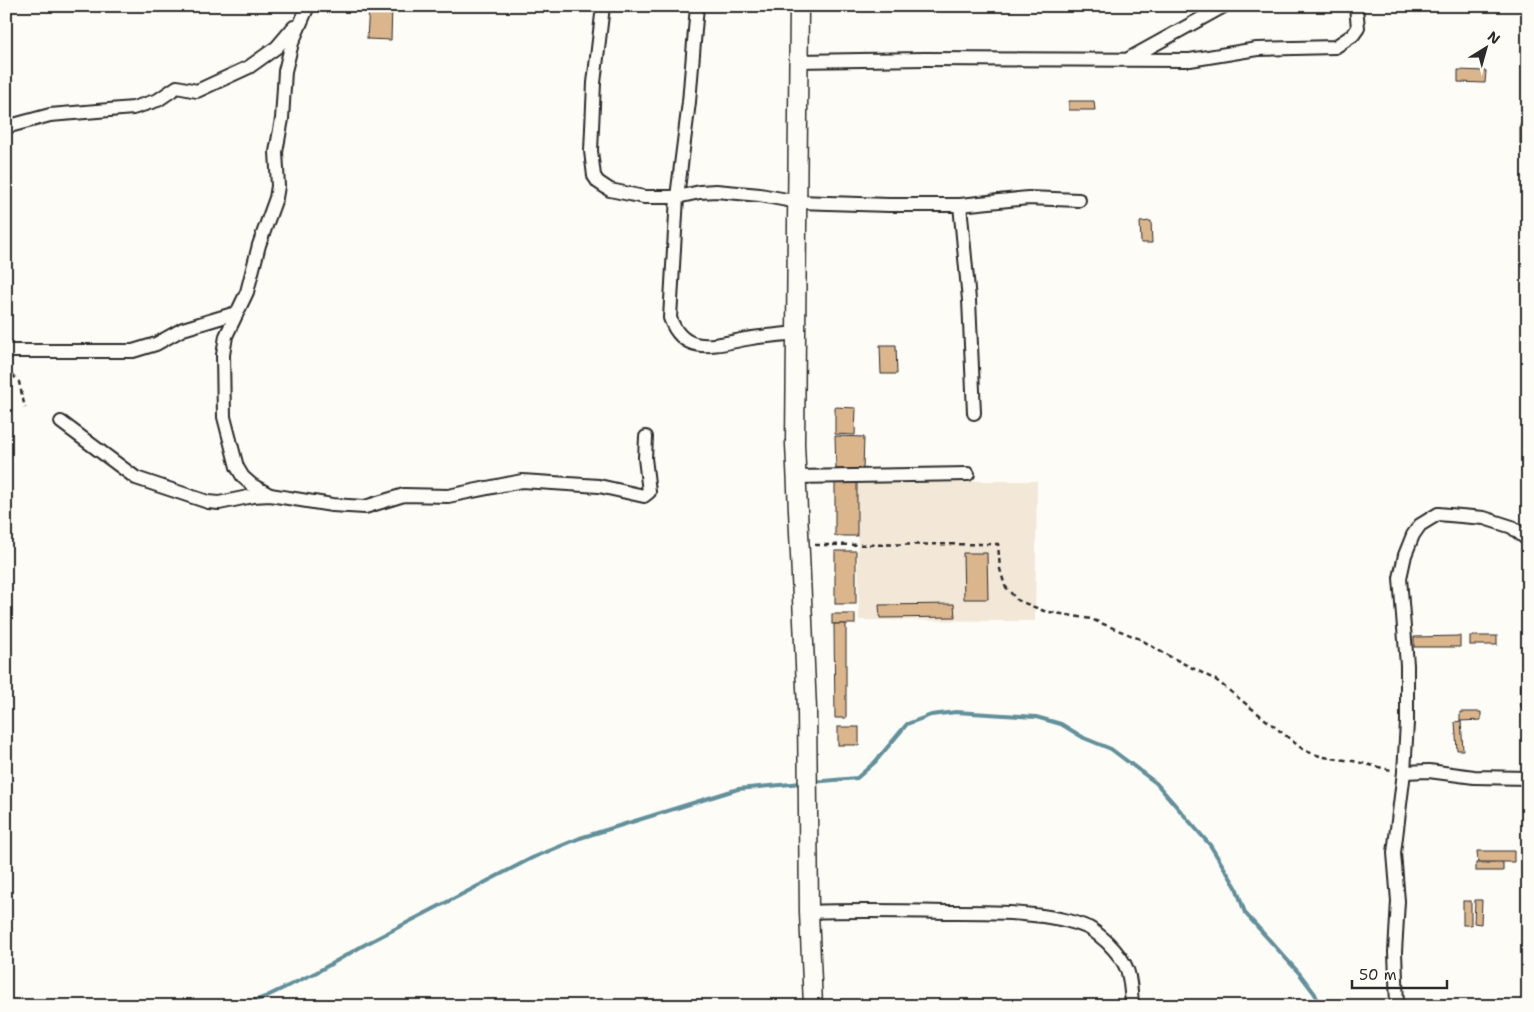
<svg xmlns="http://www.w3.org/2000/svg" width="1534" height="1012" font-family="'Shantell Sans',sans-serif">
<style>
.built{fill:#f3e7d7}
.lines{fill:none;stroke-linecap:round;stroke-linejoin:round}
.stream{stroke:#62909a;stroke-width:4}
.building{fill:#dbb58c;stroke:#2b2b2b}
.minor-casing{stroke:#2b2b2b;stroke-width:16}
.secondary-casing{stroke:#2b2b2b;stroke-width:21}
.path{stroke:#2b2b2b;stroke-width:2.5;stroke-dasharray:5 4;stroke-linecap:butt}
.minor{stroke:#fdfcf7;stroke-width:12}
.secondary{stroke:#fdfcf7;stroke-width:18}
</style>
<rect width="100%" height="100%" fill="#fdfcf7"/>
<filter id="ink" filterUnits="userSpaceOnUse"><feTurbulence type="fractalNoise" baseFrequency=".02" numOctaves="2"/><feDisplacementMap in="SourceGraphic" scale="10" xChannelSelector="R" yChannelSelector="G"/><feConvolveMatrix kernelMatrix="1 2 1 2 8 2 1 2 1" color-interpolation-filters="sRGB"/></filter>
<g filter="url(#ink)">
<polygon class="built" points="857,481 1037,481 1035,621 859,620"/>
<g class="lines">
<g class="stream">
<polyline points="812,782 857,778 875,762 907,724 931,715 956,712 1036,717 1061,724 1084,738 1111,749 1156,783 1210,845 1236,887 1245,913 1299,973 1315,994 1320,1006"/>
<polyline points="240,1006 265,997 317,972 364,945 532,858 580,838 738,789 802,783"/>
</g>
</g>
<g class="building">
<polygon points="369,6 392,6 391,40 367,39"/>
<polygon points="1458,70 1486,71 1485,83 1458,82"/>
<polygon points="1069,101 1094,101 1095,110 1069,110"/>
<polygon points="1520,124 1528,125 1528,144 1520,144"/>
<polygon points="1151,221 1152,243 1141,243 1140,222"/>
<polygon points="880,345 896,345 897,374 881,374"/>
<polygon points="835,407 856,408 855,435 835,434"/>
<polygon points="835,436 864,437 863,469 836,469"/>
<rect x="835" y="483" width="22" height="53"/>
<rect x="835" y="551" width="21" height="53"/>
<polygon points="963,553 987,553 988,599 964,599"/>
<polygon points="954,604 955,617 880,618 879,605"/>
<rect x="832" y="614" width="23" height="10"/>
<polygon points="834,624 846,624 846,718 835,718"/>
<polygon points="1460,636 1460,647 1414,647 1414,637"/>
<rect x="1470" y="636" width="27" height="9"/>
<polygon points="1460,712 1481,712 1481,720 1460,721"/>
<polygon points="1461,721 1463,750 1457,750 1455,722"/>
<rect x="838" y="727" width="21" height="18"/>
<polygon points="1477,851 1514,851 1514,862 1478,862"/>
<rect x="1476" y="863" width="27" height="8"/>
<polygon points="1475,900 1482,900 1481,924 1474,923"/>
<rect x="1463" y="901" width="8" height="24"/>
</g>
<g class="lines">
<g class="minor-casing">
<g id="minor">
<polyline points="603,6 594,83 591,151 594,176 598,182 610,190 644,197 677,197 700,192 716,191 760,195 798,202 889,205 960,205 1028,198 1079,200"/>
<path d="M697 6 689 102 677 197 670 318C684 356 714 345 746 339 762 336 779 335 796 333"/>
<polyline points="1130,58 1224,6"/>
<polyline points="798,61 924,59 1190,60 1257,49 1335,47 1353,35 1358,28 1356,6"/>
<polyline points="6,127 50,115 133,108 158,100 177,87 197,91 249,67 277,47 294,27"/>
<polyline points="960,205 969,300 974,413"/>
<polyline points="6,351 133,351 156,344 183,329 236,313"/>
<polyline points="61,422 136,478 208,502 219,503 253,496 270,495 332,505 365,507 404,495 448,496 522,481 599,486 644,496 649,492 645,458 646,437"/>
<polyline points="796,477 968,474"/>
<polyline points="270,495 252,485 243,477 237,467 224,417 223,355 226,336 247,292 259,245 276,198 278,186 276,152 282,119 285,71 292,43 308,6"/>
<polyline points="1528,687 1528,704"/>
<polyline points="1404,772 1429,771 1474,777 1528,778"/>
<path d="M809 912C855 910 900 911 946 912 987 912 1052 911 1089 928 1096 932 1101 937 1107 942 1130 965 1130 974 1132 1006"/>
<polyline points="1397,1006 1395,952 1398,901 1394,853 1404,772 1407,723 1407,665 1400,578 1405,555 1413,535 1420,525 1438,514 1484,518 1512,527 1528,540"/>
</g>
</g>
<g class="secondary-casing">
<polyline id="secondary" points="799,6 795,444 807,709 809,912 813,1006"/>
</g>
<g class="path">
<polyline points="6,368 19,382 25,408"/>
<polyline points="815,545 998,544 1000,569 1005,586 1017,600 1044,611 1091,619 1140,639 1163,653 1216,680 1305,751 1323,757 1353,761 1391,770"/>
</g>
<use href="#minor" class="minor"/>
<use href="#secondary" class="secondary"/>
</g>
</g>
<rect width="1534" height="1012" fill="none" stroke="#fdfcf7" stroke-width="25"/>
<rect x="12" y="12" width="1509" height="987" fill="none" stroke="#2b2b2b" stroke-width="2" filter="url(#ink)"/>
<g transform="translate(1486 48) rotate(37)" stroke="#fdfcf7" stroke-width="4" paint-order="stroke">
<path d="M0-4L9 19L0 12L-9 19Z" fill="#2b2b2b"/>
<text y="-8" font-size="14" font-weight="bold" text-anchor="middle" fill="#2b2b2b">N</text>
</g>
<path d="M1352 980v8h95v-8" fill="none" stroke="#2b2b2b" stroke-width="2.5"/>
<text x="1359" y="980" font-size="15" fill="#2b2b2b" stroke="#fdfcf7" stroke-width="4" paint-order="stroke">50 m</text>
</svg>
